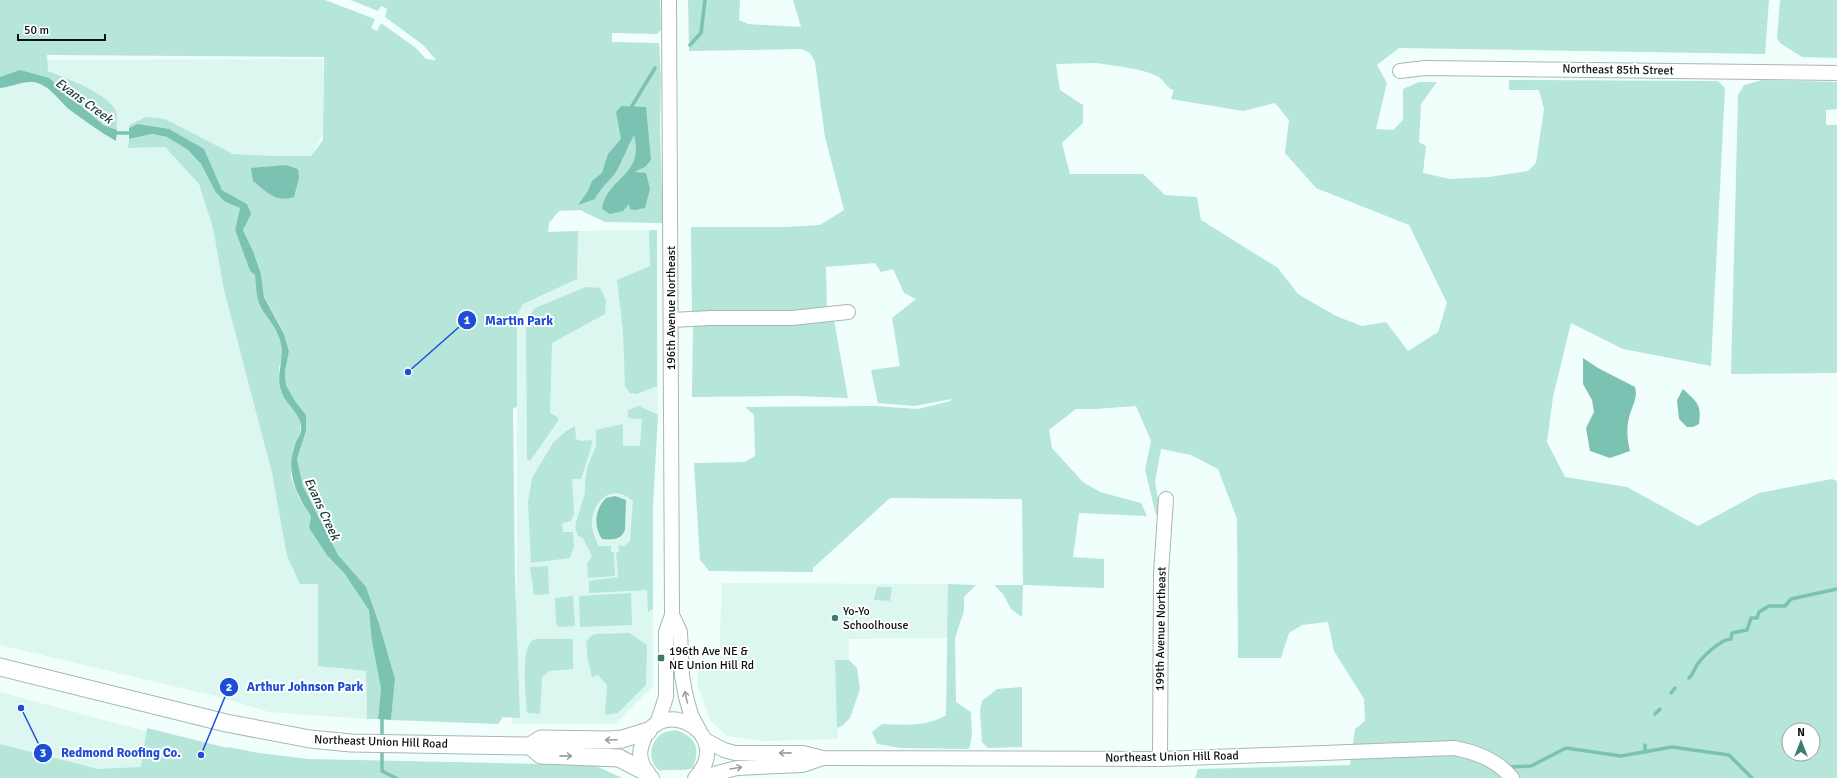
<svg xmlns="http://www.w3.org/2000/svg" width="1837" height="778" font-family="Signika,sans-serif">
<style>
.built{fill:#dcf7f0}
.green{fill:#b6e5da;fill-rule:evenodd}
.water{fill:#7bc2b2}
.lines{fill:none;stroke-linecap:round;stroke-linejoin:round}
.stream{stroke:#7bc2b2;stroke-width:3.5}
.minor-casing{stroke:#a7b8b4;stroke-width:16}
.major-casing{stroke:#a7b8b4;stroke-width:19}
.minor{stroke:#fff;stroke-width:14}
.major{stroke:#fff;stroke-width:17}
.oneway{stroke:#9d9f9f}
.poi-dot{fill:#3a7d70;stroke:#fff;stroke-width:1.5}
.labels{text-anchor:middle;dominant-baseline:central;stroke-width:4;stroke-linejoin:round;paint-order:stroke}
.street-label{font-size:12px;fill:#0a100e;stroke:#fff}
.poi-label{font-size:12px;fill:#0a100e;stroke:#fff;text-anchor:start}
.water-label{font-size:13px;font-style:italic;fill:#1b3d36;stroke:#fff}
.leader{fill:none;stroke:#1d4ed8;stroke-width:1.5}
.callout-dot{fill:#1d4ed8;stroke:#fff;stroke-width:1.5}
.mark-label{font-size:12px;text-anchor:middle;font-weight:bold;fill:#fff}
.callout-label{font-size:13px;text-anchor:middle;font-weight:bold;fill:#1d4ed8;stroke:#fff;stroke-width:4;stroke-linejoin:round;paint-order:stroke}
</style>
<rect width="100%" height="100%" fill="#f0fffb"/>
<g class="built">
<polygon points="323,59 323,135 311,156 276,156 233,154 165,119 129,125 128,148 165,147 199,184 213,228 224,290 272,473 287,556 318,584 318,666 366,671 367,719 269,712 219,697 0,645 0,60"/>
<polygon points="657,230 658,415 653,505 653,686 615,724 512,724 517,564 517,408 495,300 576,265 578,231"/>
<polygon points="722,583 948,584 949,638 849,639 849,660 835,661 838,739 764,741 727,736 711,721 698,687 696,661 719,661"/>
<polygon points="0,692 149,732 144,769 101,773 0,746"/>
</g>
<g class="green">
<path d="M0 0H325L375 19 371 28 377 31 381 23 416 48 426 59 436 60 423 45 385 17 387 9 381 6 378 11 351 0H660L661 30 657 34 612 33V42L659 43 661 78 660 131 663 223 605 222 580 210 559 211 549 223 548 232 578 231 577 279 523 304 517 314V407L513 408 515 579 520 718 503 717 498 724 391 720 395 679 391 666 377 665 381 689 378 719H367L366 671 318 666V584H300L287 556 272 473 224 290 213 228 199 184 165 147 128 148 129 139 152 134 167 137 188 150 201 164 215 191 240 208 235 230 250 271 255 275 260 307 279 335 281 345 282 358 279 368 282 394 299 417 301 431 293 449 291 477 299 498 311 516 309 528 322 547 323 525 303 486 297 459 306 431V415L295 401 286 385 285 372 289 351 284 333 264 296 261 274 253 251 243 230 246 222 247 204 222 190 203 149 189 142 137 124 129 128V125L146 117 165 119 233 154 276 156H311L323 140 324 57 47 55 48 71C65 78 108 93 116 111 118 116 116 125 117 130L103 125 49 78 0 77Z"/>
<path d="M688 0H740L739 20 748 24 801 27 793 0H1769L1765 54 1399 48 1377 65 1387 83 1376 129 1393 130 1403 120V89L1419 82H1437L1421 104 1419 142 1426 146 1423 173 1450 179 1489 177 1528 171 1536 163 1544 109 1539 90H1509V80L1718 81 1725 88 1711 366 1623 349 1571 323 1553 397 1547 442 1565 477 1627 487 1698 526 1759 493 1832 479 1837 481V778H1195L1198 769 1350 765 1355 729 1365 721 1364 699 1334 651 1328 622 1302 625 1289 633 1281 658H1238L1237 519 1218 469 1191 455 1161 449 1155 482 1161 515H1156L1145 470 1151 441 1136 406 1096 409H1076L1049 430 1052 448 1083 482 1100 492 1141 503 1147 516 1079 513 1073 557 1104 559V588L1023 585 1022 617 1011 609 1003 594 994 585H1023L1022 499 890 498 813 568V572L709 571 700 560 694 463 745 462 755 456 754 415 745 407 876 406 918 409 951 401V399L915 406 878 403 871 370 900 366 892 318 916 299 904 293 893 269 881 272 875 263 826 267 827 310 692 315 691 227H785L820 225 844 210 825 137 815 62 810 53 802 49 689 51ZM1096 63C1114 66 1141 68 1157 76 1164 79 1166 88 1174 90L1171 99 1243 111 1275 103 1289 120 1285 153 1316 188 1409 225 1447 303 1438 332 1408 351 1386 322 1362 326 1336 316 1298 294 1278 268 1201 220 1197 197 1165 195 1143 174H1070L1062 143 1083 123V105L1060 90 1056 64ZM1789 730H1813V754H1789Z"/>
<polygon points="1780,0 1837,0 1837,58 1802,57 1780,43 1777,38"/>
<polygon points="1762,80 1837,82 1837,109 1826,110 1826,125 1837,125 1837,373 1731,374 1738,95 1744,85"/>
<polygon points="649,230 657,230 657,386 637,394 630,393 625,386 623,331 617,280 650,266"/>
<polygon points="586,287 600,288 606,300 605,314 552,343 550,413 558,417 558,421 530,461 527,459 526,320 535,308"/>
<polygon points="834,320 848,398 798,396 692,397 693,325"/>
<path d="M639 406 658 415 653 505V609L648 612 647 590 589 593V581L618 577 616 552H619L618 545 624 546 630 541 633 501C611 481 590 503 592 527 593 533 596 540 598 546H611V552H614L615 576 588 578 587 564 592 556 583 538 578 536 575 528 577 519 585 493V480L588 465 596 446V430L623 424V446H640L642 419 628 418V410Z"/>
<polygon points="575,426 576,439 581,441 592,440 591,448 581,479 572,479 574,514 571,521 562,523 563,532 573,532 574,546 570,558 531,563 528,502 532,478 553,443 566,431"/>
<polygon points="548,566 549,594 534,595 530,567"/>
<path d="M948 584 976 585 964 597V611L955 638 956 702 971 712 972 735 969 749 901 748 877 744 872 732 882 724C904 725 927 727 946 715Z"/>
<polygon points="877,587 892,587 890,601 874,600"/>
<polygon points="631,593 632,625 580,627 579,596"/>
<polygon points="573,596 575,626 559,627 556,624 555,598"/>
<polygon points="629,633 647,645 646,685 618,713 605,715 607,685 598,675 592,677 588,661 586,642 592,635 598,634"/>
<path d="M536 639H573V669L550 671 542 677 540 714 527 713C526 699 521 652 531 642 532 640 534 640 536 639Z"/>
<polygon points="835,660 849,660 857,668 860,689 850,718 842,726 837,728"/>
<polygon points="1022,687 1022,747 988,748 982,742 980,711 982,701 997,689"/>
<polygon points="147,728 227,748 228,747 259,753 309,759 594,765 622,778 0,778 0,744 98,769 141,767"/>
<path d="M676 730C697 738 700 748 693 768 683 772 671 768 660 771 647 762 649 741 663 733 667 731 672 731 676 730Z"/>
</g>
<g class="water">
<path d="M20 70 49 78 103 125 117 130 116 141C100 132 85 121 70 110 59 101 49 84 33 82 22 81 11 87 0 88V77Z"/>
<path d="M621 106 646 107 651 160 645 167 634 172 646 173 650 189 645 208 635 210 630 209 629 204 623 211 610 214 602 209C607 177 645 176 634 135 627 147 623 160 616 172 610 180 598 191 595 199L578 205 588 191 592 181 602 173 608 154 621 139 616 112Z"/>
<path d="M137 124 169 129 204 149 222 190 247 204 251 214 243 230 253 251 261 274 264 297 284 334 289 351 285 372 286 385 295 401 306 415V431L297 459 303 486 338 555 366 587 379 624 395 679 391 720 378 719 381 689 372 641 369 610 345 574 327 555 309 528 311 516C297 496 286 473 294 448 295 442 300 436 301 431 303 415 287 406 282 393 275 376 284 362 281 345 279 330 268 320 261 308 256 298 256 285 255 275L250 271 235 230 240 208 224 201 215 191 201 164 188 150 167 137 152 134 129 139V128Z"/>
<path d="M286 165 298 169 299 178 294 197C275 203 267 192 253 181L251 168Z"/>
<path d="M1583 358 1598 368 1635 387C1638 397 1633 404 1630 414 1626 427 1627 438 1630 451L1610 458 1590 451 1586 428 1594 412 1592 400 1583 384Z"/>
<path d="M1683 389C1697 402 1702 405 1699 424L1693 427H1687L1679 419 1677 400Z"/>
<path d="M615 496 626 500 625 530C621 540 612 540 602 539 593 526 595 509 606 498Z"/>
</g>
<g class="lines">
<g class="stream">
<polyline points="690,45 701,33 705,0"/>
<polyline points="632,106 655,68"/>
<polyline points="113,133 133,133"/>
<path d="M1689 678C1693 674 1694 670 1697 665 1702 657 1721 639 1731 639L1732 633 1747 630 1751 618H1757L1759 612 1769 606H1785L1791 599 1837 589"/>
<polyline points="1671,693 1675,688"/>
<polyline points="1655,714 1660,709"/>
<polyline points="382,739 382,716"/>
<polyline points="382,748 382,771 396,778"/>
<polyline points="1645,752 1645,745"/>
<polyline points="1510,767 1531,766 1566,748 1621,756 1672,747 1729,755 1752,778"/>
</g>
<g class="minor-casing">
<g id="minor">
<polyline points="1400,71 1425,68 1837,73"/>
<polyline points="671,320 711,318 792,318 848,312"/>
<polyline points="672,615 680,632 682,676 686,697 691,715 699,730"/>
<polyline points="657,724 666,697 666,632 672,615 669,0"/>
<path d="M705 740 724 750 735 753H803L823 758 1160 759 1454 748C1476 752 1497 760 1512 778"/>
<polyline points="1160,759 1161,573 1166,499"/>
<path d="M652 778C644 771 638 758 641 748 654 689 738 733 695 778"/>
<polyline points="698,778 737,768 803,765 823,758"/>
</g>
</g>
<g class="major-casing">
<g id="major">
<polyline points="0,667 226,723 310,739 351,743 530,746 541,739 609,740 622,739 648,731"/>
<polyline points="530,746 541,755 619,758 646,772"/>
</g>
</g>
<use href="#minor" class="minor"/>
<use href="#major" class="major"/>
</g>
<defs><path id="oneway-shaft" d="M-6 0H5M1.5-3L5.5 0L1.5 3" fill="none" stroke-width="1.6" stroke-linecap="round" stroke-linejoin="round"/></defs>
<g class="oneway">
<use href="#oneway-shaft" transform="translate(686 697) rotate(-103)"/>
<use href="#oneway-shaft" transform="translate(611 740) rotate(178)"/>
<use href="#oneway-shaft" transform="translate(785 753) rotate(179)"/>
<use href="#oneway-shaft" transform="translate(566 756) rotate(1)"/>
<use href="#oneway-shaft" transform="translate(736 768) rotate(-9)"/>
</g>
<g class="poi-dot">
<circle cx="835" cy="618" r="4"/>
<rect x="657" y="654" width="8" height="8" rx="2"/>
</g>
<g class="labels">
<g class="street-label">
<text transform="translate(1618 70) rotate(1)">Northeast 85th Street</text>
<text transform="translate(671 308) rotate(-90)">196th Avenue Northeast</text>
<text transform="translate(1161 629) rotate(-89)">199th Avenue Northeast</text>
<text transform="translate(381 742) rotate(2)">Northeast Union Hill Road</text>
<text transform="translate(1172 757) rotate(-1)">Northeast Union Hill Road</text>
</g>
<g class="poi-label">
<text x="843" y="611">Yo-Yo<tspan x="843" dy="14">Schoolhouse</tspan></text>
<text x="669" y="651">196th Ave NE &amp;<tspan x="669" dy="14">NE Union Hill Rd</tspan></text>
</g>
<g class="water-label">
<text transform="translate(84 101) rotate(36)">Evans Creek</text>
<text transform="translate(322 509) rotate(65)">Evans Creek</text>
</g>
</g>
<path class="leader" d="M408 372L467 320M201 755L229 687M21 708L43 753"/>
<g class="callout-dot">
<circle cx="408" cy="372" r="4"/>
<circle cx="201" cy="755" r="4"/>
<circle cx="21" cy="708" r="4"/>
<circle cx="467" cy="320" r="10"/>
<circle cx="229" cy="687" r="10"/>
<circle cx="43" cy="753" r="10"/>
</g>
<g class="mark-label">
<text x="467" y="324">1</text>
<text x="229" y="691">2</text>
<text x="43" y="757">3</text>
</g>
<g class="callout-label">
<text x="519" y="325">Martin Park</text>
<text x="305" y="691">Arthur Johnson Park</text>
<text x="121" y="757">Redmond Roofing Co.</text>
</g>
<g transform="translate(1801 742)"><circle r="19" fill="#ffffff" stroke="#9d9f9f"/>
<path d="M0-3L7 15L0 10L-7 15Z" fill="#3a7d70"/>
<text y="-6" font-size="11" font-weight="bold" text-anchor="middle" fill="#0a100e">N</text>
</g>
<path d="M18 34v6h87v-6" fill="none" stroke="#0a100e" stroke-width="2"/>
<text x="24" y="34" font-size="12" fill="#0a100e" stroke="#ffffff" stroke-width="3" paint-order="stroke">50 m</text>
</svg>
